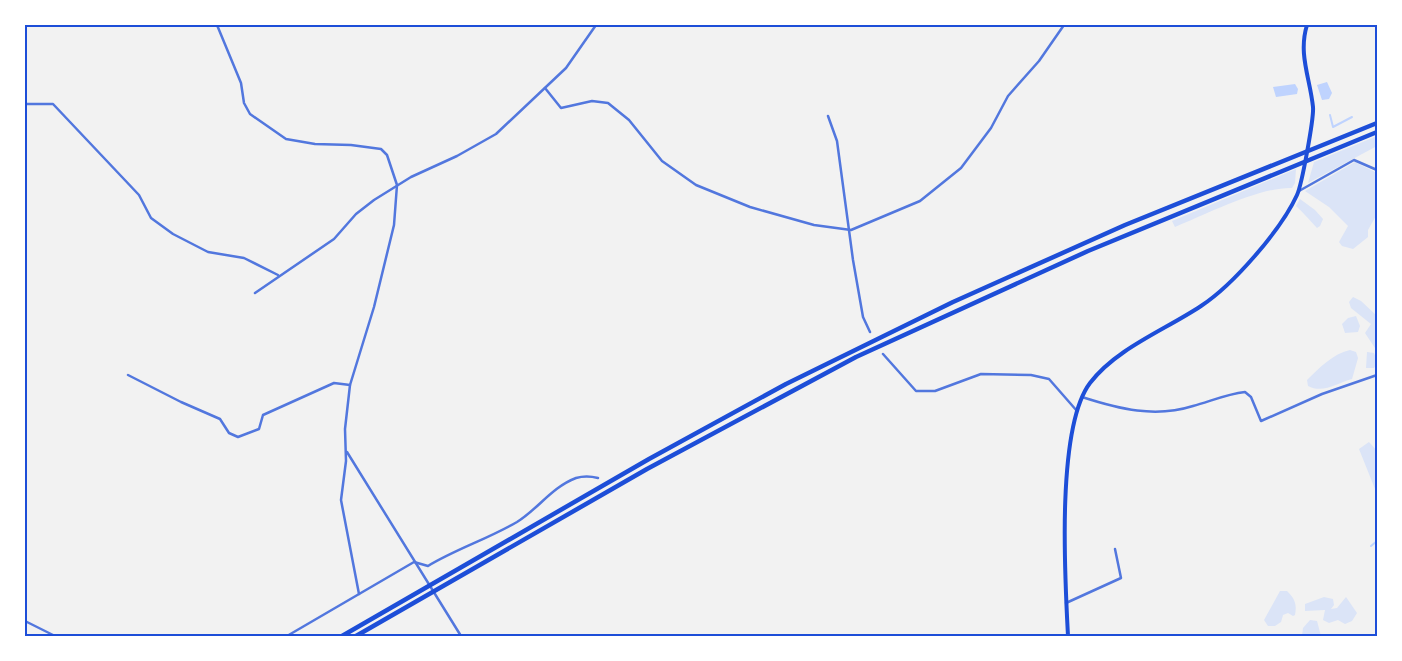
<svg xmlns="http://www.w3.org/2000/svg" width="1402" height="661" font-family="Roboto,sans-serif">
<style>
.green{fill:#dbe4f7}
.water{fill:#bfd3fe}
.lines{fill:none;stroke-linecap:round;stroke-linejoin:round}
.stream{stroke:#bfd3fe;stroke-width:2}
.minor{stroke:#5277de;stroke-width:2.5}
.secondary{stroke:#1d4ed8;stroke-width:4}
.motorway{stroke:#1d4ed8;stroke-width:4.5}
.neatline{fill:none;stroke:#1d4ed8;stroke-width:2}
</style>
<rect width="100%" height="100%" fill="#f2f2f2"/>
<g class="green">
<polygon points="1377,136 1377,146 1308,183 1314,162"/>
<polygon points="1355,162 1377,173 1377,214 1368,230 1368,237 1353,249 1342,246 1339,242 1348,226 1329,207 1305,191"/>
<path d="M1296 169 1295 183 1292 188C1259 187 1207 214 1175 227L1172 221Z"/>
<path d="M1300 199 1315 210 1323 219 1320 226 1317 228C1310 221 1304 213 1296 206Z"/>
<polygon points="1353,297 1361,301 1377,316 1377,351 1365,333 1371,324 1351,308 1349,302"/>
<polygon points="1356,316 1360,326 1358,332 1345,333 1342,324 1348,318"/>
<path d="M1350 350 1356 352 1358 358 1352 379C1337 383 1323 394 1308 386L1307 380C1319 368 1334 353 1350 350Z"/>
<path d="M1367 352 1374 353C1377 359 1378 363 1374 368H1366Z"/>
<polygon points="1369,442 1377,451 1377,494 1359,449"/>
<path d="M1280 591H1287C1295 599 1297 604 1295 615L1293 616 1288 613 1283 615 1281 622 1275 626H1268L1264 620Z"/>
<polygon points="1324,597 1333,599 1334,605 1331,609 1337,608 1346,597 1357,613 1352,621 1345,624 1338,620 1329,623 1323,620 1325,610 1305,611 1305,604"/>
<polygon points="1310,620 1317,621 1321,636 1302,636 1303,628"/>
</g>
<g class="water">
<polygon points="1327,82 1332,93 1329,99 1322,100 1317,85"/>
<polygon points="1295,84 1298,89 1297,94 1276,97 1273,87"/>
</g>
<g class="lines">
<g class="stream">
<polyline points="1330,115 1333,127 1352,117"/>
<polyline points="1371,546 1377,541"/>
</g>
<g class="minor">
<polyline points="217,25 241,83 244,103 250,114 286,139 315,144 351,145 381,149 387,155 397,185 394,225 374,307 350,385 345,429 346,461 341,500 359,594"/>
<polyline points="545,88 561,108 592,101 608,103 629,120 662,161 696,185 750,207 814,225 851,230 920,201 961,168 991,128 1008,96 1039,61 1064,25"/>
<polyline points="25,104 53,104 139,195 151,218 173,234 208,252 244,258 278,275"/>
<polyline points="828,116 837,141 853,260 863,317 870,332"/>
<polyline points="1299,191 1354,160 1377,170"/>
<polyline points="255,293 334,239 356,214 374,200 411,177 457,156 496,134 566,68 596,25"/>
<polyline points="883,354 916,391 935,391 981,374 1031,375 1049,379 1077,411"/>
<polyline points="128,375 181,402 220,419 229,433 238,437 259,429 263,415 334,383 350,385"/>
<path d="M1082 397C1119 409 1155 418 1193 406 1211 401 1227 394 1245 392L1251 397 1261 421 1322 394 1377 375"/>
<polyline points="347,452 461,636"/>
<polyline points="1066,603 1121,578 1115,549"/>
<polyline points="25,621 55,636"/>
<path d="M287 636 414 562 428 566C456 549 488 539 517 522 538 509 552 487 576 478 583 476 590 476 598 478"/>
</g>
<path class="secondary" d="M1068 636C1065 579 1056 428 1090 383 1117 348 1165 330 1201 306 1233 285 1281 230 1297 195 1302 184 1314 118 1313 107 1310 78 1298 54 1307 25"/>
<g class="motorway">
<polyline points="342,636 649,459 786,384 953,302 1125,225 1377,123"/>
<polyline points="356,636 647,469 856,357 1088,251 1377,132"/>
</g>
</g>
<rect width="1402" height="661" fill="none" stroke="#ffffff" stroke-width="52"/>
<rect x="26" y="26" width="1350" height="609" class="neatline"/>
</svg>
